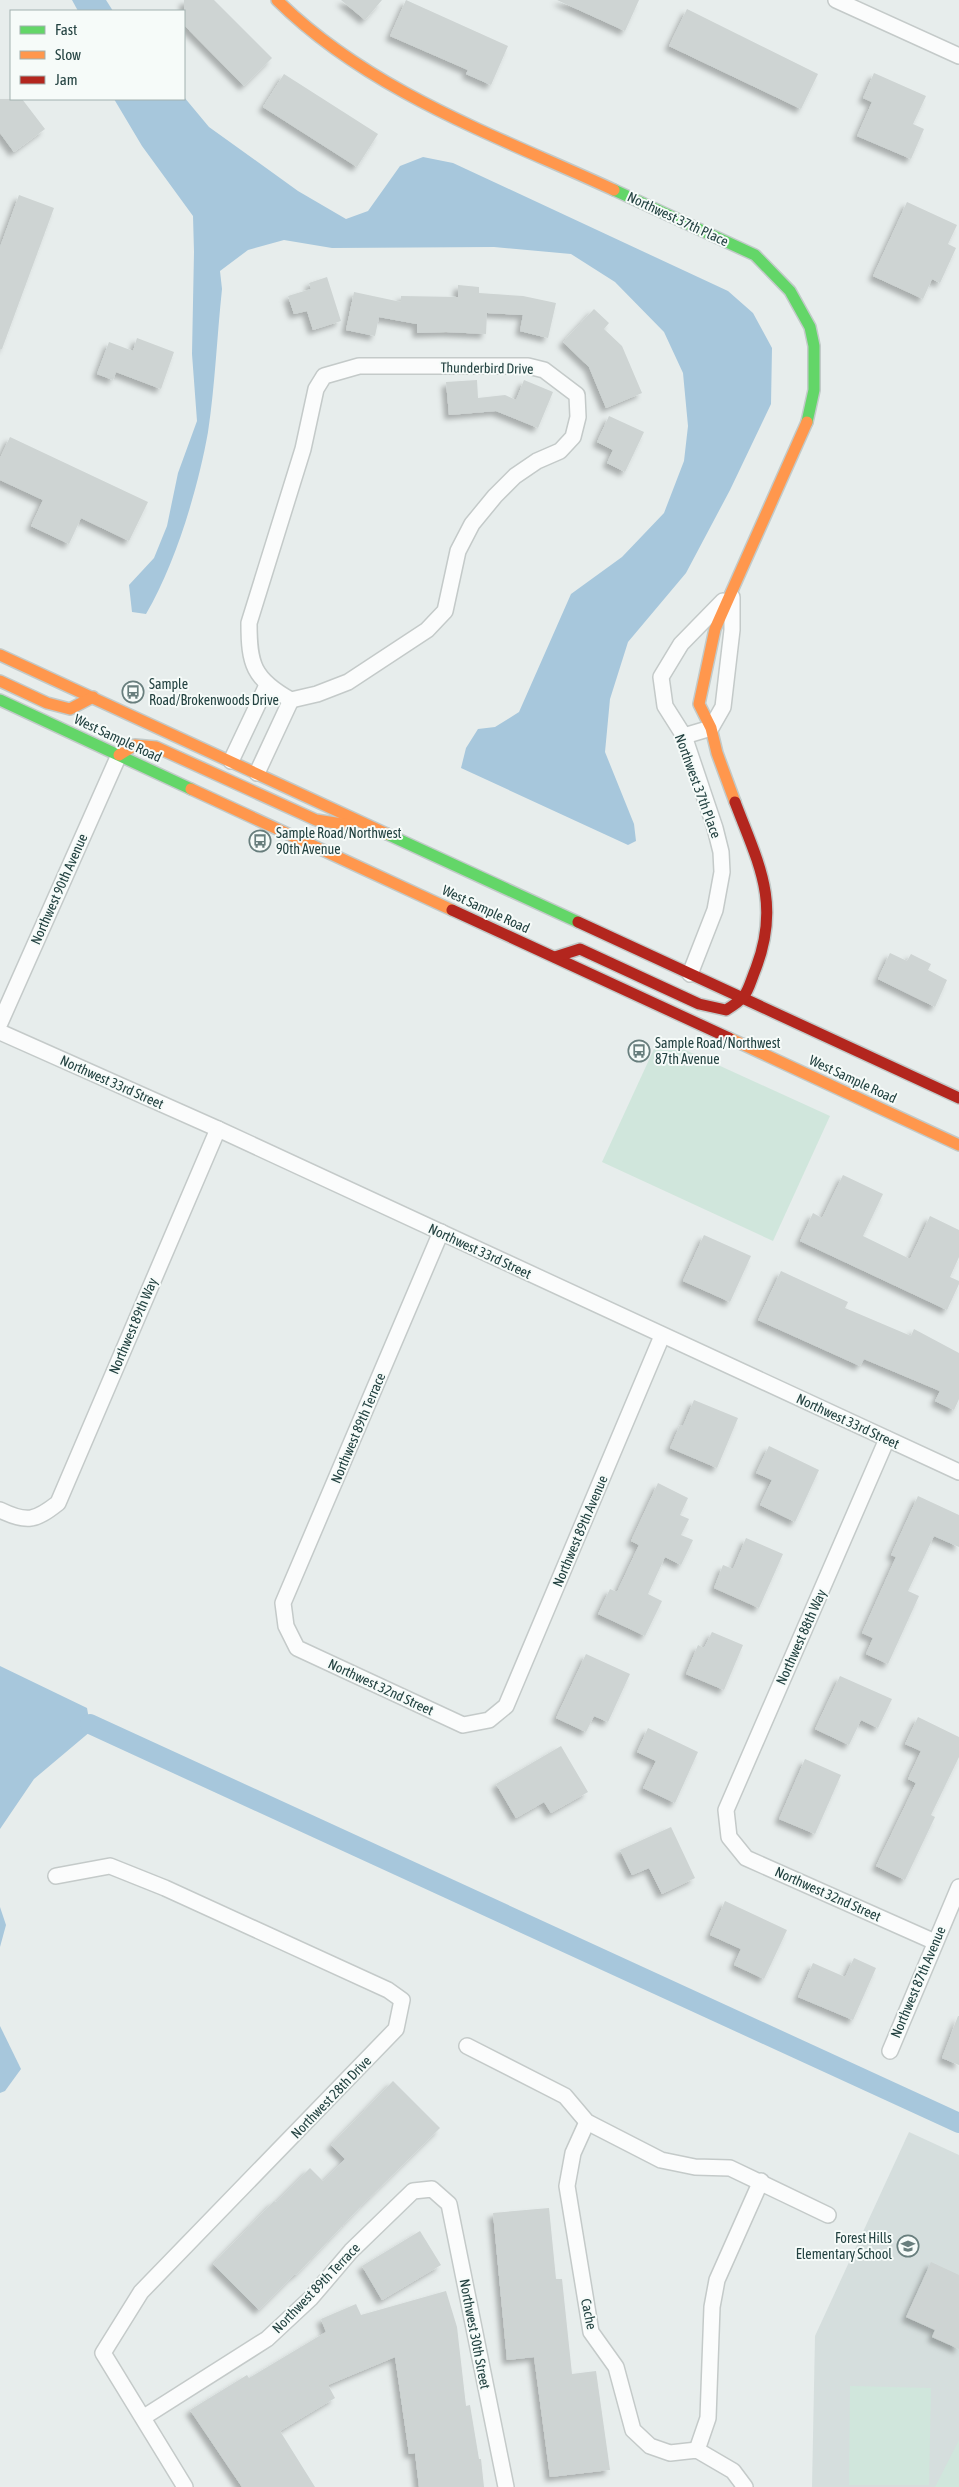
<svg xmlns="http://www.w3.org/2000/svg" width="959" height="2487" font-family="'Asap Condensed',sans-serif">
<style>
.built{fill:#d5dedd}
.green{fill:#d0e6dc}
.water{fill:#a7c7dc}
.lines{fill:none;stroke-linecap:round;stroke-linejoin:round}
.canal{stroke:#a7c7dc;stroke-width:20}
.building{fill:#ced4d3;filter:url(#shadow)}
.street-casing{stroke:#c4cac9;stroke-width:18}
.fast-casing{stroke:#c2cac9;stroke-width:14}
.slow-casing{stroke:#c2cac9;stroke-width:14}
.jam-casing{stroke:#c2cac9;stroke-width:14}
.street{stroke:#fbfcfc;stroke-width:15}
.fast{stroke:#63d668;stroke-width:11}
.slow{stroke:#ff974d;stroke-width:11}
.jam{stroke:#b3261e;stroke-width:11}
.labels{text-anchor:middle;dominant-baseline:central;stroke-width:4;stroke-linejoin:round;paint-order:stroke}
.street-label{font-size:14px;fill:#234241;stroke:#f6fbf9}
.poi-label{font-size:14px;fill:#234241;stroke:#f6fbf9;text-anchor:start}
</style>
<defs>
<filter id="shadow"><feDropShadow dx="-4.5" dy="4.5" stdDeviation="2.5" flood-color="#0004"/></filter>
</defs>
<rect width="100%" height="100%" fill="#e7edec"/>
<polygon class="built" points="909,2132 959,2155 959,2487 812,2487 815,2336"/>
<g class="green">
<polygon points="659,1038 830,1116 773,1241 602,1162"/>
<polygon points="850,2386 931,2388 929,2485 849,2485"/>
<polygon points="959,2440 959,2487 935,2487"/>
</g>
<g class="water">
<polygon points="72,0 106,0 113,11 78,11"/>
<path d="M184 97 209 127 298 191 346 219 368 211 400 166 423 157 453 163 728 291 753 313 772 348 771 404 730 490 686 573 628 642 610 699 605 752 634 824 636 841 628 845 461 768 466 748 478 729 495 727 519 712 571 594 622 557 664 513 684 461 688 426 683 373 664 332 615 282 571 254 494 247 332 248 284 240 248 250 220 271 222 289C217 336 215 385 208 432 198 489 175 565 146 614L132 612 129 585 154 558 167 526 178 473 197 421 192 354 194 252 193 216 142 146 114 99Z"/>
<polygon points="0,1666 87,1708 91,1731 34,1779 0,1829"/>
<polygon points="0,1907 6,1925 0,1947"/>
<polygon points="0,2026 21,2069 5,2091 0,2093"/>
</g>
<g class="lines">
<polyline class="canal" points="90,1724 959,2123"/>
</g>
<g class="building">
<polygon points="184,0 214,0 272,58 244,86 184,25"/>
<polygon points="341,0 382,0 365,20"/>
<polygon points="406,0 508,46 491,85 466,74 468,70 390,36"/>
<polygon points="557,0 639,0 625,31"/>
<polygon points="687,9 818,74 801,109 669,46"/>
<polygon points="874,73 926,96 913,124 924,129 911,159 857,136 872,102 863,98"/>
<polygon points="284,74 378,134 357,167 263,107"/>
<polygon points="0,99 22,99 45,129 14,152 0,133"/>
<polygon points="19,195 54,208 2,349 0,349 0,247"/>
<polygon points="907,202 957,225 948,244 956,248 940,283 932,279 923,299 873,276"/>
<polygon points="327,277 341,321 313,330 307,311 294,314 288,296 311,289 309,283"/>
<polygon points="458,285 479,287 479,293 523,296 556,303 548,338 520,331 523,315 487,313 486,334 446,332 417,333 417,324 379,317 375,336 346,330 354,292 401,302 401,296 458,297"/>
<polygon points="594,309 609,323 604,329 622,346 642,393 606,408 589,367 563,342"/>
<polygon points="137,338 174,352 161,389 116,372 113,380 97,374 109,342 133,351"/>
<polygon points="477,380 478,398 505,395 516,400 524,380 553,392 538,428 496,411 449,415 446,382"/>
<polygon points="609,416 644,432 625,472 607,463 613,450 597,442"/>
<polygon points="10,437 148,502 129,541 81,518 69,544 31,526 43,500 0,480 0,458"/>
<polygon points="890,953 907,961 911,954 931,964 928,970 947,980 935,1007 878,979"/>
<polygon points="843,1175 883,1194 863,1236 910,1259 930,1216 959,1230 959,1257 950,1277 959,1281 959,1284 947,1310 800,1241 813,1213 822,1218"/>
<polygon points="704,1235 751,1256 730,1302 683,1281"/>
<polygon points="781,1271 848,1302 845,1308 911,1336 914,1329 959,1353 959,1399 954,1410 935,1401 940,1391 864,1359 860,1366 758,1320"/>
<polygon points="694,1400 738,1418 717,1468 670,1448 680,1425 683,1426"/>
<polygon points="769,1446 819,1470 795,1522 760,1505 772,1480 756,1473"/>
<polygon points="658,1483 688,1498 680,1515 689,1519 681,1535 693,1540 681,1565 665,1557 648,1594 662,1601 645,1636 598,1614 610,1589 617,1592 639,1545 631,1541"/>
<polygon points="918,1496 959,1515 959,1547 934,1536 908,1591 919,1596 888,1664 866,1654 873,1638 862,1633 896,1557 891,1555"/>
<polygon points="746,1538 783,1554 759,1608 714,1588 723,1565 733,1569"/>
<polygon points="712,1632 743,1645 724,1690 686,1674 698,1645 704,1648"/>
<polygon points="586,1654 630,1674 608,1722 594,1716 586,1732 556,1718"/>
<polygon points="840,1676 892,1699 878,1728 861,1720 849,1745 815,1729"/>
<polygon points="918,1717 959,1737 959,1757 931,1815 935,1817 905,1880 876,1866 916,1783 908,1779 921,1751 905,1744"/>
<polygon points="648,1728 698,1752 675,1803 643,1788 656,1761 637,1752"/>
<polygon points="561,1746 588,1792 551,1813 544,1802 516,1818 496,1784"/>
<polygon points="805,1759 841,1775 815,1834 779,1819"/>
<polygon points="671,1827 695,1878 662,1894 649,1868 632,1875 620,1850"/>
<polygon points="725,1901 787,1930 764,1979 734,1965 741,1949 710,1935"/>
<polygon points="854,1958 876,1968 853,2020 798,1997 813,1963 845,1977"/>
<polygon points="958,2016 959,2016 959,2065 942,2058"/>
<polygon points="393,2081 440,2128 362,2205 296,2275 295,2274 259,2310 213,2264 274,2201 276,2202 310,2168 323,2181 345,2159 331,2145"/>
<polygon points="549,2208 556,2279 562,2279 572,2374 596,2371 610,2470 550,2477 534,2357 507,2360 493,2213"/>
<polygon points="420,2231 441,2265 382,2300 362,2266"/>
<polygon points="931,2262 959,2275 959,2349 932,2337 935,2330 906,2317"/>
<polygon points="446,2291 457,2327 466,2406 470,2405 479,2459 481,2459 484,2487 419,2487 415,2453 409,2454 395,2357 328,2385 335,2398 280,2431 315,2487 242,2487 190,2410 247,2375 249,2378 326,2332 321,2319 356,2304 361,2315"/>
</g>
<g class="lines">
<g class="street-casing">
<g id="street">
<polyline points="836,0 959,56"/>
<path d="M359 366H528L544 370 577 395 578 417 573 437 560 451 537 461 515 476 495 496 472 524 458 551 445 611 427 630 348 682 317 694 291 700C253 679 249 664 249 623L303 449 316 389 324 376Z"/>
<polyline points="684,736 711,728 723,707 732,630 732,597"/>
<polyline points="231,761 267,685"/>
<polyline points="257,773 291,700"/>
<polyline points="690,974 715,910 722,872 721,852 715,828 684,736 665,706 661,677 681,644 723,601"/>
<polyline points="0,1023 119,755"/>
<polyline points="0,1032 218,1129 959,1472"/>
<polyline points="441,1232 283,1603 286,1626 297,1648 463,1725 489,1720 506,1706 662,1336"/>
<polyline points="887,1439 726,1810 729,1837 746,1858 935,1942"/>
<path d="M0 1510C27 1523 35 1521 58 1503L218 1129"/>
<polyline points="56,1876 110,1866 165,1888 388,1990 402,2000 396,2029 141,2292 103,2353 185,2487"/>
<polyline points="467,2046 565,2096 587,2122 661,2160 695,2167 730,2168 828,2215"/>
<polyline points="890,2051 959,1887"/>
<polyline points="587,2122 573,2153 567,2186 591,2332 616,2367 633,2430 650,2446 670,2453 697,2450 733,2471 745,2487"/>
<polyline points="144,2417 267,2339 311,2298 351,2251 413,2191 432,2189 449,2204 506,2487"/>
<polyline points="697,2450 708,2418 712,2307 717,2280 761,2181"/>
</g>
</g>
<g class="fast-casing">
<g id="fast">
<polyline points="614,190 755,255 790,291 810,327 814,346 814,390 807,422"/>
<polyline points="0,700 191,789"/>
<polyline points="387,834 578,922"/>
</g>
</g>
<g class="slow-casing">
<g id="slow">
<path d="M277 0C370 92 497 136 614 190"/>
<polyline points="0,655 387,834"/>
<polyline points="0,681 47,703 70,709 93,697"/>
<polyline points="119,755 135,745 156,747 316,820 349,825"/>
<polyline points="191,789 452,910"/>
<polyline points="735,802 717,753 711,728 699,704 715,629 807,422"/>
<polyline points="729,1038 959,1145"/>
</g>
</g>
<g class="jam-casing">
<g id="jam">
<polyline points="452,910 729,1038"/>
<polyline points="578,922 959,1098"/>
<path d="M555 957 580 949 699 1004 726 1010C749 996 746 993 756 968 781 902 758 863 735 802"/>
</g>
</g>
<use href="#street" class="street"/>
<use href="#fast" class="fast"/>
<use href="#slow" class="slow"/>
<use href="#jam" class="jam"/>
</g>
<defs>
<g id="bus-ring" transform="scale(1.125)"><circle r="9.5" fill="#f6fbf9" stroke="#687e7d" stroke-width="1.5"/><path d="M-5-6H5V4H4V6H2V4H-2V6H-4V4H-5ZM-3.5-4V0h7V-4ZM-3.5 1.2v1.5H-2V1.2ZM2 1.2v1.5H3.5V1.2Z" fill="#687e7d"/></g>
<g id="school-ring" transform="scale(1.125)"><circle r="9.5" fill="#f6fbf9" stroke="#687e7d" stroke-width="1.5"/><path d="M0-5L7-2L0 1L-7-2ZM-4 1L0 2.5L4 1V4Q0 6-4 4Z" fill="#687e7d"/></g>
</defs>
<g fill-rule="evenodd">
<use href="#bus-ring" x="133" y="692"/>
<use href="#bus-ring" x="260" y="841"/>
<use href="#bus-ring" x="639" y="1051"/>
<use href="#school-ring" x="908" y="2246"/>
</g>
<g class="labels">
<g class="street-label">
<text transform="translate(678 219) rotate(25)">Northwest 37th Place</text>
<text transform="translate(487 368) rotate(1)">Thunderbird Drive</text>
<text transform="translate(118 738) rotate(25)">West Sample Road</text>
<text transform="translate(698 786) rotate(70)">Northwest 37th Place</text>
<text transform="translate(59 889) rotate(-66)">Northwest 90th Avenue</text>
<text transform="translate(486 909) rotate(25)">West Sample Road</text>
<text transform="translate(853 1079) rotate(25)">West Sample Road</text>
<text transform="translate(112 1082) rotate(24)">Northwest 33rd Street</text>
<text transform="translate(480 1251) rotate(25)">Northwest 33rd Street</text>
<text transform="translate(133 1326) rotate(-67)">Northwest 89th Way</text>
<text transform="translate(848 1421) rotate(25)">Northwest 33rd Street</text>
<text transform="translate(358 1428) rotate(-67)">Northwest 89th Terrace</text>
<text transform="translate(580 1531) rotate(-67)">Northwest 89th Avenue</text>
<text transform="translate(801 1637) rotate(-66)">Northwest 88th Way</text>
<text transform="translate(381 1687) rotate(25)">Northwest 32nd Street</text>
<text transform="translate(828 1894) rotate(24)">Northwest 32nd Street</text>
<text transform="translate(918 1982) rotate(-67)">Northwest 87th Avenue</text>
<text transform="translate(331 2097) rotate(-46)">Northwest 28th Drive</text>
<text transform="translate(316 2288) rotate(-46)">Northwest 89th Terrace</text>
<text transform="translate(589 2314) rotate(78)">Cache</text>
<text transform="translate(475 2334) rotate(79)">Northwest 30th Street</text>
</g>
<g class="poi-label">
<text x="149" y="684">Sample<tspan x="149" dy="16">Road/Brokenwoods Drive</tspan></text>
<text x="276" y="833">Sample Road/Northwest<tspan x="276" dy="16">90th Avenue</tspan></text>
<text x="655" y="1043">Sample Road/Northwest<tspan x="655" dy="16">87th Avenue</tspan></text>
<text x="892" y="2238" text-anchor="end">Forest Hills<tspan x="892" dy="16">Elementary School</tspan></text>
</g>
</g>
<rect x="10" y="10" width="175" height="90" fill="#f6fbf9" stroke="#a2b1af"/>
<rect x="20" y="26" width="25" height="8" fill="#63d668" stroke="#a2b1af"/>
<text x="55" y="35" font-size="15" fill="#234241">Fast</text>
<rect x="20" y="51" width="25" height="8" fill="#ff974d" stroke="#a2b1af"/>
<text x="55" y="60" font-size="15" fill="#234241">Slow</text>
<rect x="20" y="76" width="25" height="8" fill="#b3261e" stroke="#a2b1af"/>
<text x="55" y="85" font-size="15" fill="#234241">Jam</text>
</svg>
